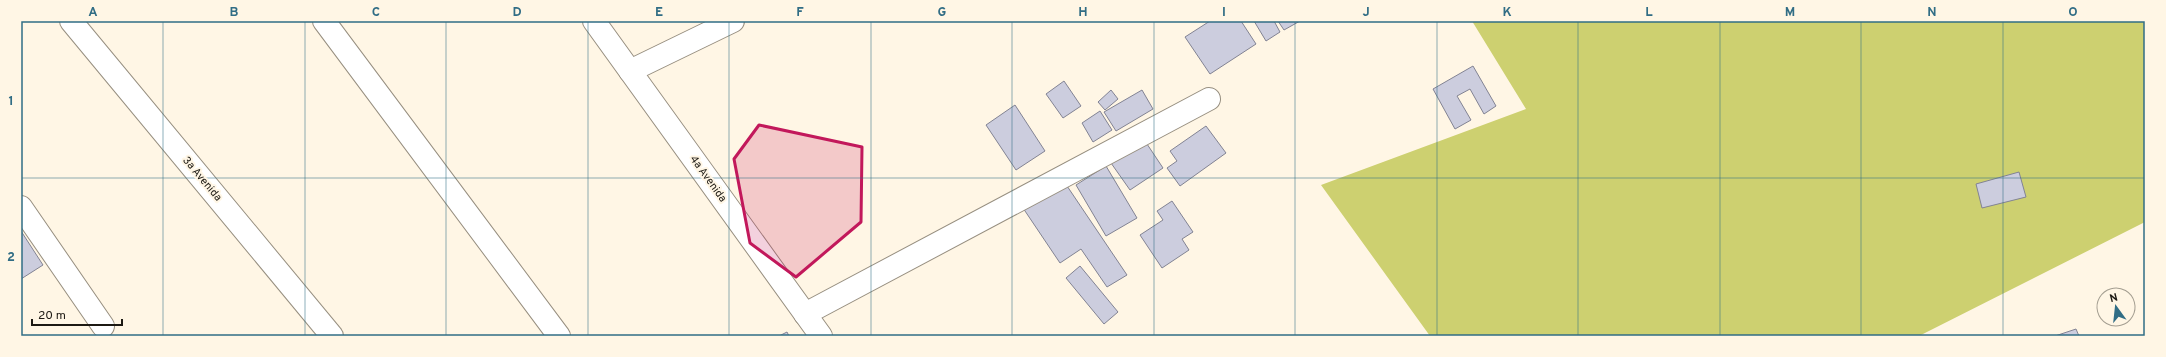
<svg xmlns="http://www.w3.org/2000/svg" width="2166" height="357" font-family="Overpass,sans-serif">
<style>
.forest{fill:#cdd070}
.building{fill:#cccdde;stroke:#828393}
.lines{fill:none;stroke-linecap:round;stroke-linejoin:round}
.minor-casing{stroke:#978f80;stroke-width:24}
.minor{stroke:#fff;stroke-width:22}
.marked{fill:#c2185b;fill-opacity:0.2;stroke:#c2185b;stroke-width:3;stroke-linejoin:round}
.grid{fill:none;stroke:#316d85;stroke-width:1;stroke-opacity:0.55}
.labels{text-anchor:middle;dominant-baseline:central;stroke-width:4;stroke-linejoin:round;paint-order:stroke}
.street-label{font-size:11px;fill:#1c1913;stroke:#fff6e5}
.neatline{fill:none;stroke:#316d85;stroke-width:1.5}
.grid-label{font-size:13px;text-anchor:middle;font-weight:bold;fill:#316d85}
</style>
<rect width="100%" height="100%" fill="#fff6e5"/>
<polygon class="forest" points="1472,21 2145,21 2145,222 1919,336 1430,336 1321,185 1526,109"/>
<g class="building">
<polygon points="1210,21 1241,21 1256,44 1210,74 1185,37"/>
<polygon points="1254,21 1274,21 1280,32 1266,41"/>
<polygon points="1278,21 1300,21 1284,30"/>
<polygon points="1473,66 1496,106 1484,114 1470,89 1457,96 1471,120 1455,129 1433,89"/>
<polygon points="1064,81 1081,106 1063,118 1046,94"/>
<polygon points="1111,90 1118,99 1105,110 1098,102"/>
<polygon points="1142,90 1153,109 1116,131 1104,112"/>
<polygon points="1015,105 1045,151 1016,170 986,125"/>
<polygon points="1100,111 1112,130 1093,142 1082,123"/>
<polygon points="1206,126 1226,153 1180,186 1167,168 1177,161 1170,151"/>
<polygon points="1145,141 1163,168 1130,190 1111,163"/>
<polygon points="1106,166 1137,218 1106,236 1076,185"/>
<polygon points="2019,172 2026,197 1982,208 1976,184"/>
<polygon points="1063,180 1127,275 1107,287 1081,249 1060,263 1023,208"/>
<polygon points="1172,201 1193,232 1182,239 1189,250 1162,268 1140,235 1163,220 1157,211"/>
<polygon points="21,231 43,265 21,279"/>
<polygon points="1080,266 1118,312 1104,324 1066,278"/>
<polygon points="2076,329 2079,336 2055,336"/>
<polygon points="787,332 789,336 779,336"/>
</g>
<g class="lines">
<g class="minor-casing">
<g id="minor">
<polyline points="71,21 332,336"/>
<polyline points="324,21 559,336"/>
<polyline points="594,21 821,336"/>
<polyline points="630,71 733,21"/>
<polyline points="21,207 103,326"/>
<polyline points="805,314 1209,99"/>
</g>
</g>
<use href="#minor" class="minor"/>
</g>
<path class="marked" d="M759 125 862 147 861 222 796 277 750 243 734 159Z"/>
<path class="grid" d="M163 21V336M305 21V336M446 21V336M588 21V336M729 21V336M871 21V336M1012 21V336M1154 21V336M1295 21V336M1437 21V336M1578 21V336M1720 21V336M1861 21V336M2003 21V336M21 178H2145"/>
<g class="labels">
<g class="street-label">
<text transform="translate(202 179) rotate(50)">3a Avenida</text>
<text transform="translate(708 179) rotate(54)">4a Avenida</text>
</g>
</g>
<rect width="2166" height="357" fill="none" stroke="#fff6e5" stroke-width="44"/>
<g transform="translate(2116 307) rotate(345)"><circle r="19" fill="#fff6e5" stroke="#a49e91"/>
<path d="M0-3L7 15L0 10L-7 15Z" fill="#316d85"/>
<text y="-6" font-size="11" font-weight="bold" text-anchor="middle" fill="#1c1913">N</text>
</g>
<path d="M32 319v6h90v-6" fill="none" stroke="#1c1913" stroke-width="2"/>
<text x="38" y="319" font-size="12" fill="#1c1913" stroke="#fff6e5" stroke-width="3" paint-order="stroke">20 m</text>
<rect x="22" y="22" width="2122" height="313" class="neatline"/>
<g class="grid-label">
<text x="93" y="16">A</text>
<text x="234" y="16">B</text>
<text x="376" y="16">C</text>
<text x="517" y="16">D</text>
<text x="659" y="16">E</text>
<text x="800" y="16">F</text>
<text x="942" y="16">G</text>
<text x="1083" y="16">H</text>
<text x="1224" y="16">I</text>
<text x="1366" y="16">J</text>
<text x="1507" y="16">K</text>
<text x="1649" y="16">L</text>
<text x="1790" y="16">M</text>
<text x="1932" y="16">N</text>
<text x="2073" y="16">O</text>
<text x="11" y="105">1</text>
<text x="11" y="261">2</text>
</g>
</svg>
